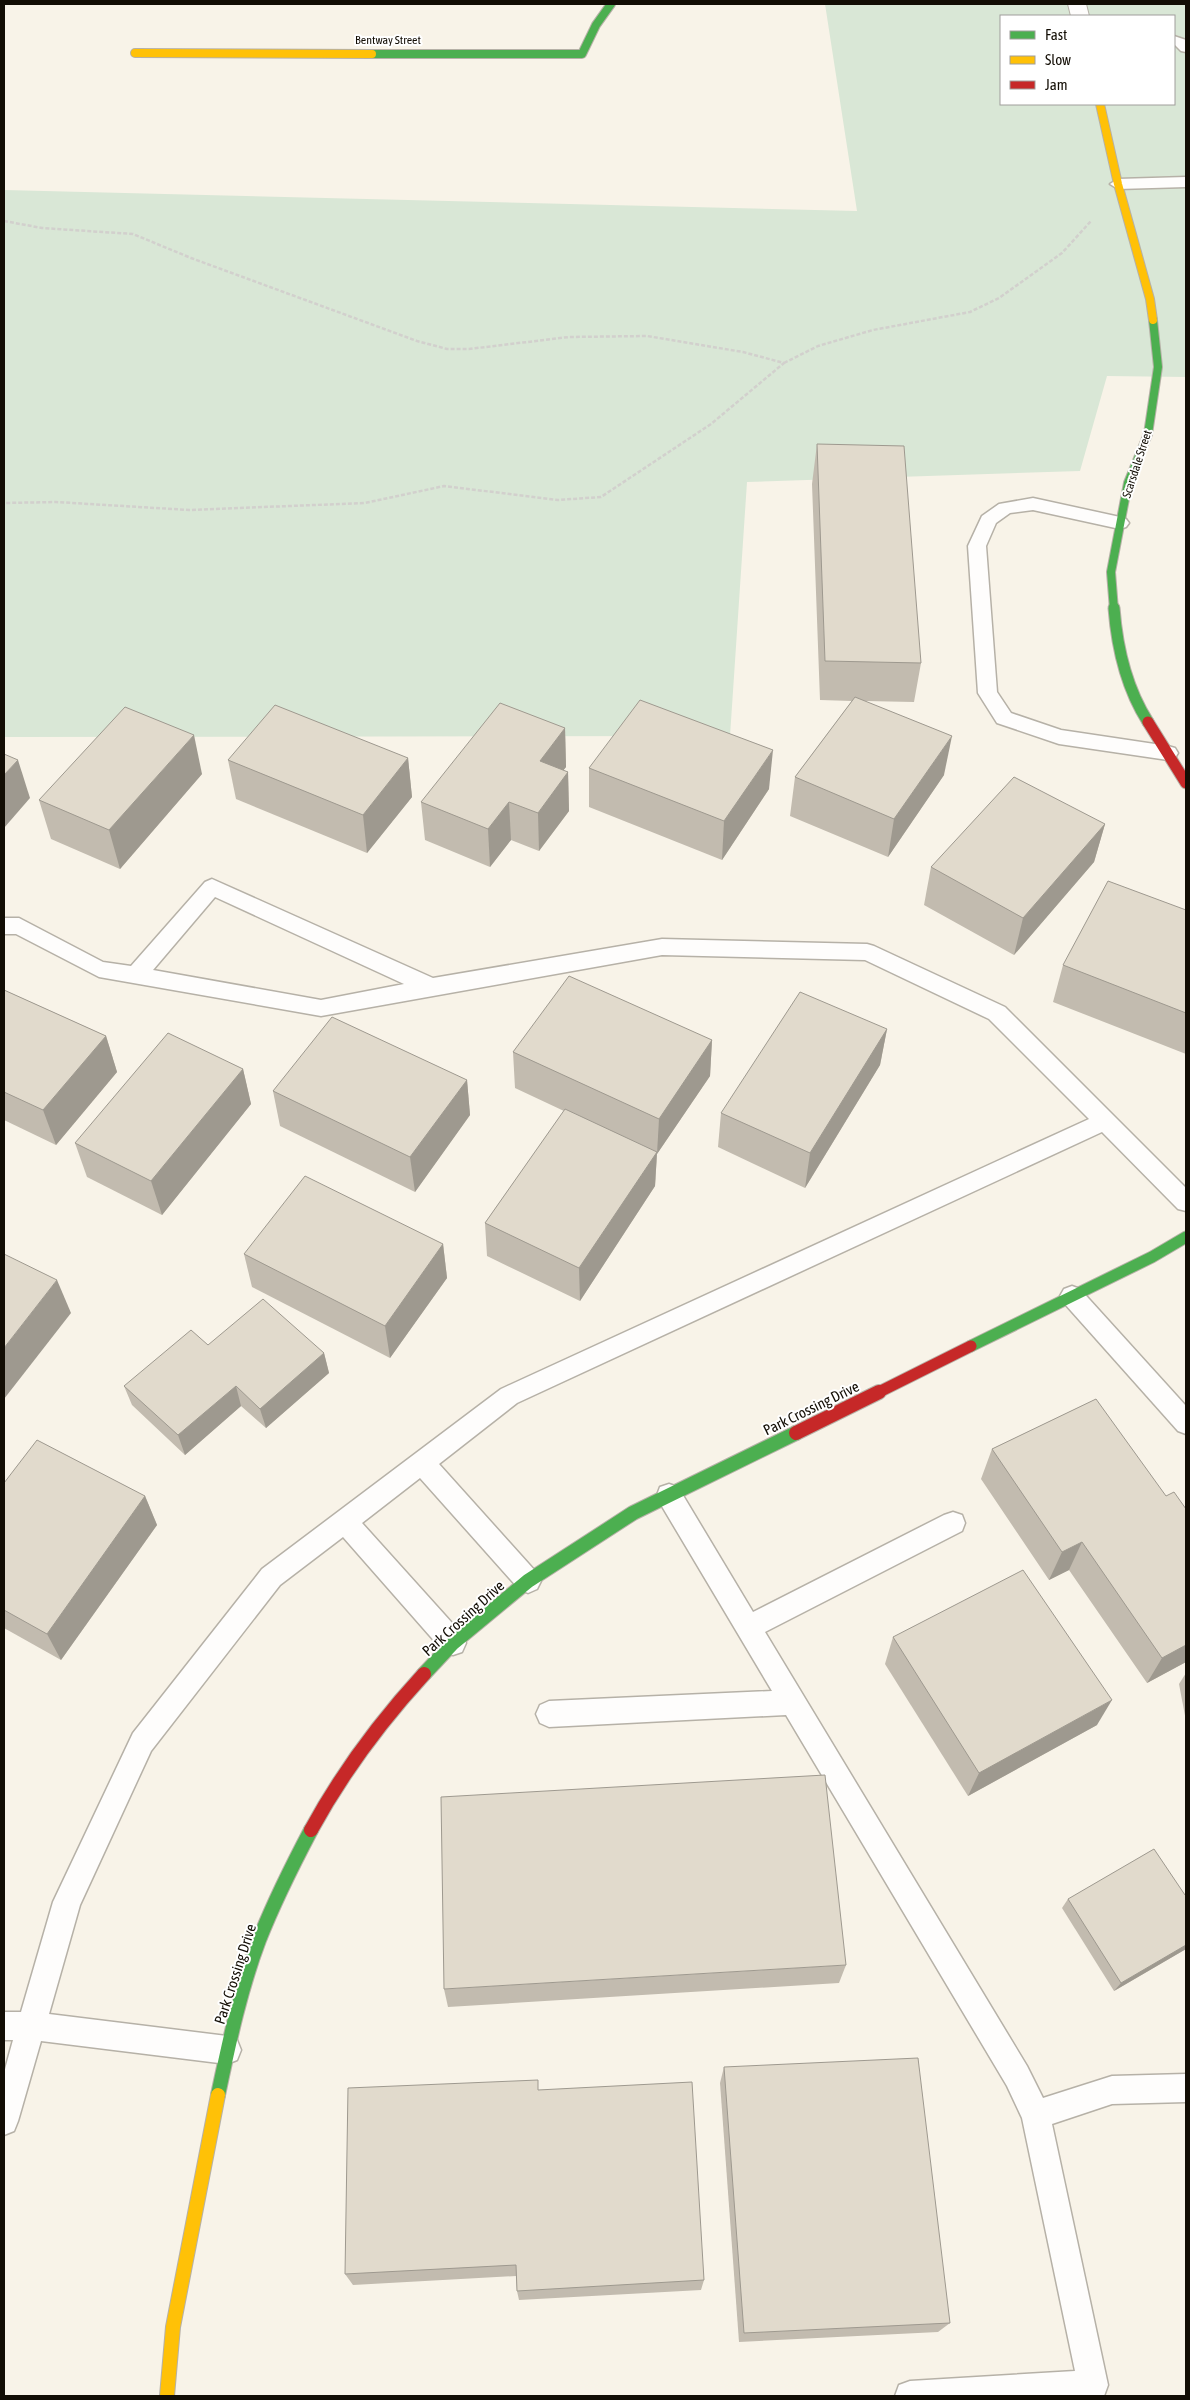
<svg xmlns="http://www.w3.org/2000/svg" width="1190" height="2400" font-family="'Asap Condensed',sans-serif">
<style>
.green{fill:#d9e7d6;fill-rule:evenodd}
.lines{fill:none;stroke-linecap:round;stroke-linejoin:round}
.lane-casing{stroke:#b6b1a7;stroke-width:3}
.street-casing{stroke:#b6b1a7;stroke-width:2}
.fast-far2-casing{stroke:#b6b1a7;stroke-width:10}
.fast-far1-casing{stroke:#b6b1a7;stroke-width:13}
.fast-casing{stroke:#b6b1a7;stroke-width:16}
.slow-far1-casing{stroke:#b6b1a7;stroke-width:10}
.slow-casing{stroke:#b6b1a7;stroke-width:16}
.jam-far1-casing{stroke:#b6b1a7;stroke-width:13}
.jam-casing{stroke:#b6b1a7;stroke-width:16}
.path{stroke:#d2d0cd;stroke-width:2.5;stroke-dasharray:4 2;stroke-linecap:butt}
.lane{fill:#fefdfc;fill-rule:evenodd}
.street{fill:#fefdfc;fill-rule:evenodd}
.fast-far2{stroke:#4caf50;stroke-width:8}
.fast-far1{stroke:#4caf50;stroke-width:11}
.fast{stroke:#4caf50;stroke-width:14}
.slow-far1{stroke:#ffc107;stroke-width:8}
.slow{stroke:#ffc107;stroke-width:14}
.jam-far1{stroke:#c62828;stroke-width:11}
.jam{stroke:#c62828;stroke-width:14}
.wall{fill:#c2bbaf}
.shaded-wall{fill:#9e998f}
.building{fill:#e1dacc;stroke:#9e998f}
.labels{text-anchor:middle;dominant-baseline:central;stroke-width:4;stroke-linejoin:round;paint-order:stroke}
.far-street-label{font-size:12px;fill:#120d04;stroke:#fff}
.street-label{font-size:15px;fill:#120d04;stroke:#fff}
</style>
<rect width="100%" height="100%" fill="#f8f3e8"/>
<path class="green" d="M825 4H1186V377L1107 376 1080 471 747 482 730 736 4 737V190L857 211ZM1001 16H1174V104H1001Z"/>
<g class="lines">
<g class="lane-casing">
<g id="lane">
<polygon points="1174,36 1186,40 1186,52 1181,51 1174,44"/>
<polygon points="1186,177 1186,187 1118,189 1110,184 1118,179"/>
<polygon points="1033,498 1120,517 1126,519 1129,523 1126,527 1120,529 1033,510 1010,513 996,523 986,546 997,692 1011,713 1061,730 1168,746 1175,748 1178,753 1175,758 1168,760 1059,744 997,723 978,693 968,546 982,516 999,504"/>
<path d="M212 879 433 978 662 939 867 944 874 946 1005 1007 1186 1188V1211L1178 1209 1102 1132 517 1403 439 1464 537 1573 541 1581 537 1589 528 1593 519 1589 420 1478 362 1523 462 1634 466 1643 462 1652 453 1655 444 1652 343 1537 280 1585 151 1751 80 1905 49 2014 227 2036 237 2040 241 2050 237 2060 227 2064 41 2041 18 2121 14 2131 4 2135V2073L13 2040H4V2012H21L53 1902 133 1733 262 1569 501 1389 1089 1119 989 1019 865 960 662 955 321 1016 99 977 16 934H4V918H19L103 962 131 966 205 882ZM215 897 404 984 321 1000 153 970Z"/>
<polygon points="1072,1286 1080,1289 1186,1406 1186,1434 1178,1431 1064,1303 1060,1296 1064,1289"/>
<polygon points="669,1484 678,1487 753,1612 944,1515 953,1512 962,1515 965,1523 962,1531 765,1632 1027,2066 1043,2098 1112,2076 1186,2074 1186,2102 1112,2104 1052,2124 1108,2385 1104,2396 895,2396 899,2385 910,2381 1075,2371 1022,2118 1007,2086 786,1715 549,1727 540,1723 536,1714 540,1705 549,1701 772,1691 660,1503 657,1495 660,1487"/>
</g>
</g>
<g class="street-casing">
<polygon id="street" points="1068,4 1086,4 1089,16 1071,16"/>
</g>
<g class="fast-far2-casing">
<g id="fast-far2">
<polyline points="372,54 582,54 596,25 611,4"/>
<polyline points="1114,610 1111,572 1128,483 1148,434 1158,367 1153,320"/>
</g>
</g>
<g class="fast-far1-casing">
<g id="fast-far1">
<path d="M1114 608C1117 647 1127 689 1148 722"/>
<polyline points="971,1346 1152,1257 1186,1237"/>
</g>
</g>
<g class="fast-casing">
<g id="fast">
<polyline points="424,1674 453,1643 528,1581 633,1513 796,1433"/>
<path d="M218 2095C229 2043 240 1990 259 1940 274 1902 292 1866 311 1830"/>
</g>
</g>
<g class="slow-far1-casing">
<g id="slow-far1">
<polyline points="135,53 372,54"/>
<polyline points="1100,104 1118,184 1150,299 1153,320"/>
</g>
</g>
<g class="slow-casing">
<polyline id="slow" points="167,2396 173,2327 218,2095"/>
</g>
<g class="jam-far1-casing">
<g id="jam-far1">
<polyline points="1148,722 1186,783"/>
<polyline points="877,1393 971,1346"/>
</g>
</g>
<g class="jam-casing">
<g id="jam">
<polyline points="796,1433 879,1392"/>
<path d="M311 1830C342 1773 380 1722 424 1674"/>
</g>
</g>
<g class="path">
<polyline points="4,221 42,228 133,234 191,258 417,341 447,349 469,349 569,337 647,336 743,352 784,363 711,424 601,497 558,500 444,486 365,503 189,510 56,502 4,503"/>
<polyline points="784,363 818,346 873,330 970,312 999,298 1062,253 1091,221"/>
</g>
<use href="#lane" class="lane"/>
<use href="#street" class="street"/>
<use href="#fast-far2" class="fast-far2"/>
<use href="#fast-far1" class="fast-far1"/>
<use href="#fast" class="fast"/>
<use href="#slow-far1" class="slow-far1"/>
<use href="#slow" class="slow"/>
<use href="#jam-far1" class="jam-far1"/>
<use href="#jam" class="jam"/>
</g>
<g class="wall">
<polygon points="817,444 921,663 914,702 865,701 944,775 888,857 790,816 795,777 852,701 820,700 812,484"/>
<polygon points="565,728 566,767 563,770 568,772 569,811 539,851 511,840 490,867 425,840 421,802"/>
<polygon points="408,758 412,797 367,853 236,799 228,760"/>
<polygon points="589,768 769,789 722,860 589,807"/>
<polygon points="202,774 120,869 51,839 39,800"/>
<polygon points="1105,824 1094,862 1014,955 924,905 931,867"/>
<polygon points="1186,910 1186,1054 1053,1002 1063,965"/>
<polygon points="4,990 106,1036 117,1072 56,1145 4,1120"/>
<polygon points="887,1029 880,1065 805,1188 718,1147 721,1113"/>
<polygon points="712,1040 710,1076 657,1154 655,1186 580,1301 487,1256 485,1223 564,1111 515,1088 513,1052"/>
<polygon points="243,1069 251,1104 162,1215 87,1177 75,1143"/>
<polygon points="467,1080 470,1115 415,1192 280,1126 273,1091"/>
<polygon points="443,1244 447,1278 390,1358 252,1287 244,1254"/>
<polygon points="208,1345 324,1353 329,1373 266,1428 241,1406 185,1455 132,1405 124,1386"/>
<polygon points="1096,1399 1186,1662 1147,1683 1069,1570 1049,1580 981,1479 992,1449"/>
<polygon points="4,1483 145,1496 157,1525 61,1660 4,1628"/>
<polygon points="893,1637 1097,1725 968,1796 885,1664"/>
<polygon points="1186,1673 1186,1721 1179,1684"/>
<polygon points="1185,1895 1186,1949 1114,1991 1062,1908 1068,1899"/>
<polygon points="846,1965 839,1983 448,2007 444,1989"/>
<polygon points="724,2067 950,2323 938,2332 739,2342 720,2083"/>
<polygon points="539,2090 704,2280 701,2290 519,2300 517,2291 516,2276 353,2285 345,2274"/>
</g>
<g class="shaded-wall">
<polygon points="565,728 566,767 541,799 540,761"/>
<polygon points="194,735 202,774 120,869 109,830"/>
<polygon points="952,736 944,775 888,857 894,819"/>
<polygon points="773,750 769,789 722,860 724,821"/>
<polygon points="408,758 412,797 367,853 363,815"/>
<polygon points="18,760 30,798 4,828 4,775"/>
<polygon points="568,772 569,811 539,851 538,813"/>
<polygon points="509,802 511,840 490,867 488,829"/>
<polygon points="1105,824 1094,862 1014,955 1023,918"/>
<polygon points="887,1029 880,1065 805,1188 810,1153"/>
<polygon points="106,1036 117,1072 56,1145 43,1110"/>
<polygon points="712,1040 710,1076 657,1154 659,1119"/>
<polygon points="243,1069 251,1104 162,1215 151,1181"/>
<polygon points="467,1080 470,1115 415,1192 410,1157"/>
<polygon points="657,1152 655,1186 580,1301 579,1268"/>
<polygon points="443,1244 447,1278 390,1358 385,1326"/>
<polygon points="57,1280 71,1313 4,1399 4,1348"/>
<polygon points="324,1353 329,1373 266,1428 260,1409"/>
<polygon points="236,1386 241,1406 185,1455 178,1435"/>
<polygon points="145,1496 157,1525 61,1660 47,1634"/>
<polygon points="1082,1542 1069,1570 1049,1580 1062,1552"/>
<polygon points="1186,1645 1186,1662 1147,1683 1162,1658"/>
<polygon points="1112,1700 1097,1725 968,1796 979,1773"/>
<polygon points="1186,1945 1186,1949 1114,1991 1121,1983"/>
</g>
<g class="building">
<polygon points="817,444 904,446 921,663 825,661"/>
<polygon points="855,697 952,736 894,819 795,777"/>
<polygon points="640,700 773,750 724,821 589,768"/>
<polygon points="500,703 565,728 540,761 568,772 538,813 509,802 488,829 421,802"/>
<polygon points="275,705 408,758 363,815 228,760"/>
<polygon points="125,707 194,735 109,830 39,800"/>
<polygon points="4,754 18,760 4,775"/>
<polygon points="1014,777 1105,824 1023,918 931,867"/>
<polygon points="1108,881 1186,910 1186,1013 1063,965"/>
<polygon points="569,976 712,1040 659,1119 513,1052"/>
<polygon points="4,990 106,1036 43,1110 4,1092"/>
<polygon points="800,992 887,1029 810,1153 721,1113"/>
<polygon points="332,1017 467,1080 410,1157 273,1091"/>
<polygon points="168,1033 243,1069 151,1181 75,1143"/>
<polygon points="565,1109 657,1152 579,1268 485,1223"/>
<polygon points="305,1176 443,1244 385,1326 244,1254"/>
<polygon points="4,1254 57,1280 4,1348"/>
<polygon points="263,1299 324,1353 260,1409 236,1386 178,1435 124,1386 191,1330 208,1345"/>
<polygon points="1096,1399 1166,1496 1174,1492 1186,1509 1186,1645 1162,1658 1082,1542 1062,1552 992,1449"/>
<polygon points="37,1440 145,1496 47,1634 4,1610 4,1483"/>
<polygon points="1023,1570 1112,1700 979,1773 893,1637"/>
<polygon points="825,1775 846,1965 444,1989 441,1797"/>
<polygon points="1154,1849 1185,1895 1186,1894 1186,1945 1121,1983 1068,1899"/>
<polygon points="918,2058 950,2323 744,2333 724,2067"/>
<polygon points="538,2080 538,2090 692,2082 704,2280 517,2291 516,2265 345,2274 348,2088"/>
</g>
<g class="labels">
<g class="far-street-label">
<text x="388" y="40">Bentway Street</text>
<text transform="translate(1137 464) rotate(-72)">Scarsdale Street</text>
</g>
<g class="street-label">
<text transform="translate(811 1408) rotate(-26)">Park Crossing Drive</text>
<text transform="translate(463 1618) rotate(-42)">Park Crossing Drive</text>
<text transform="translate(235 1974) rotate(-72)">Park Crossing Drive</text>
</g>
</g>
<rect width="1190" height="2400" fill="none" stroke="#120d04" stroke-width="10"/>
<rect x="1000" y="15" width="175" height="90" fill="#ffffff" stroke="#a09e9b"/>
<rect x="1010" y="31" width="25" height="8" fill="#4caf50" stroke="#a09e9b"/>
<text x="1045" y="40" font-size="15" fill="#120d04">Fast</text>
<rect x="1010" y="56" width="25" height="8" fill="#ffc107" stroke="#a09e9b"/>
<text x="1045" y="65" font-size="15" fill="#120d04">Slow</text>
<rect x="1010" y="81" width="25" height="8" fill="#c62828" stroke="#a09e9b"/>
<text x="1045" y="90" font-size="15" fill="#120d04">Jam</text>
</svg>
